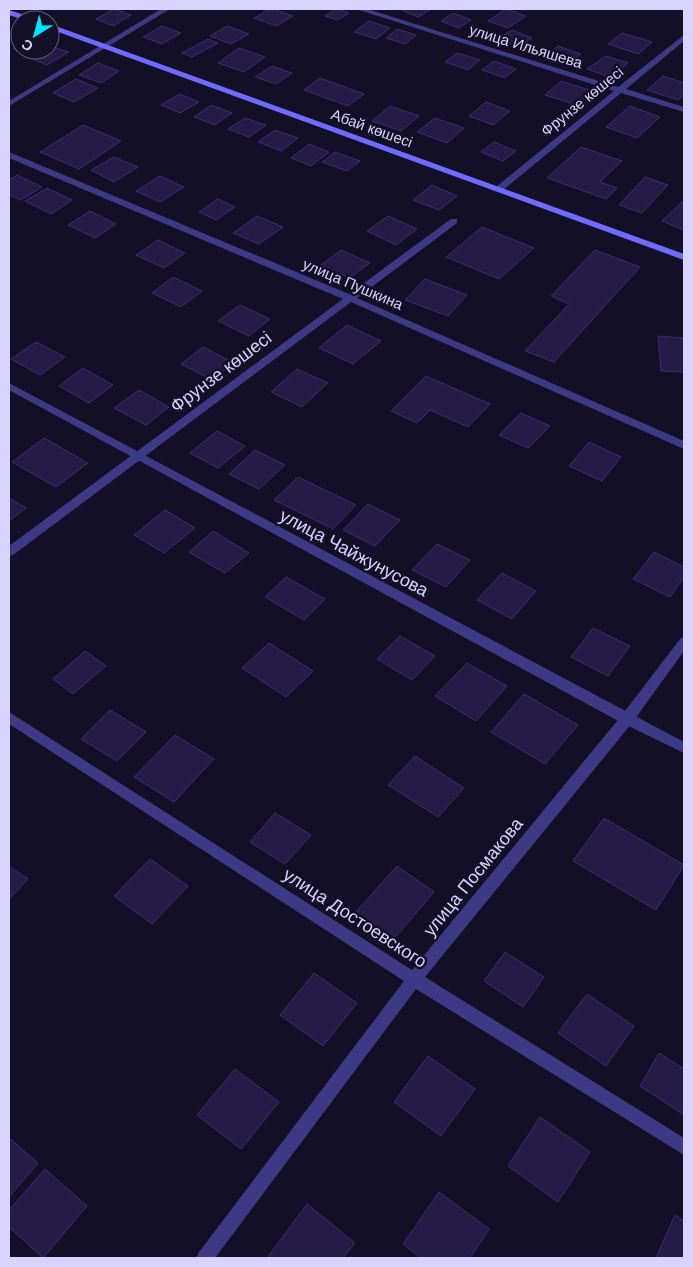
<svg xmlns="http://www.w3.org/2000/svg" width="693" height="1267" font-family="Arial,sans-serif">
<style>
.building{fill:#241b47;stroke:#3b2d73}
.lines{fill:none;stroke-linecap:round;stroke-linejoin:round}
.minor{fill:#3d3a85;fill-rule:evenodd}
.tertiary{fill:#3d3a85;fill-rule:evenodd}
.secondary{fill:#6f6bff;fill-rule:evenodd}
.labels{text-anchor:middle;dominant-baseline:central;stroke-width:5;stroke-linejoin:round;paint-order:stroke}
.far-street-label{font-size:15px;fill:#d9d4ff;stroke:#130f26}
.street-label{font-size:18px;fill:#d9d4ff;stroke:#130f26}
</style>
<rect width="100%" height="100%" fill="#130f26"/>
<g class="building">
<polygon points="114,9 131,15 113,26 96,19"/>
<polygon points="270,9 273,9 293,16 276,26 254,18"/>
<polygon points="335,9 337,9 349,13 338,20 325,16"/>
<polygon points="405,9 432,9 418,17 402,10"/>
<polygon points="506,9 526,16 508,28 488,21"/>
<polygon points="453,13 471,20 459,28 441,21"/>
<polygon points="369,21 390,28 376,39 354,32"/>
<polygon points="162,26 181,33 162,44 143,37"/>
<polygon points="227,26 249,34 231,44 210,36"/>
<polygon points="397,29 416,35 405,44 386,38"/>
<polygon points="512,30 532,38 517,47 497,39"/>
<polygon points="622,33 652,42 638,54 608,44"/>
<polygon points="208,39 218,43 192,57 182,53"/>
<polygon points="50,46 69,52 47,65 25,56 35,50 50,50"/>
<polygon points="558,46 581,54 568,64 546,56"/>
<polygon points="239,48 265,57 244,72 218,63"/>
<polygon points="457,53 480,60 468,70 445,62"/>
<polygon points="606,56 628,63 610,77 587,69"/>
<polygon points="494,61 516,69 505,78 482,70"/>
<polygon points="98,63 119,71 101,83 79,75"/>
<polygon points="272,66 292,73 276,84 255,77"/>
<polygon points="663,76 684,83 684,95 678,100 647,90"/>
<polygon points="320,78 364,94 348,106 304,90"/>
<polygon points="76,79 98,88 74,102 53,93"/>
<polygon points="561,81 592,91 577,105 545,95"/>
<polygon points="180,94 199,102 180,113 161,105"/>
<polygon points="486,102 510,111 493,125 469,116"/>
<polygon points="211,105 232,113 215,125 194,117"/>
<polygon points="390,106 419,116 401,131 372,121"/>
<polygon points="630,106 660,117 637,138 606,127"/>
<polygon points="245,118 266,125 249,137 228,129"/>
<polygon points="435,118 464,128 447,143 417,132"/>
<polygon points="83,125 121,141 79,169 40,152"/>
<polygon points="275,130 298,138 281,151 258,142"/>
<polygon points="494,142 516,151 503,161 481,152"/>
<polygon points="309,144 329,152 311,166 291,158"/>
<polygon points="581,147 622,161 600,182 617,188 606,199 547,178"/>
<polygon points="335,152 360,161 347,171 322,162"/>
<polygon points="114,157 138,167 114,182 91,170"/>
<polygon points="17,175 42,187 21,200 9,195 9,180"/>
<polygon points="160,176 184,187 160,202 136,191"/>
<polygon points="645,177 668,185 642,213 619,205"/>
<polygon points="432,185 457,196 439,210 413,200"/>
<polygon points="47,188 72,200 51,214 25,201"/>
<polygon points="218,199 235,207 216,220 199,212"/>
<polygon points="682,202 684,202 684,230 662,221"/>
<polygon points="90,211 116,224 95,238 68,225"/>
<polygon points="257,216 283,227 259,244 233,233"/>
<polygon points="388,216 417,229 396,245 367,231"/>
<polygon points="482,227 534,248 499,279 446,257"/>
<polygon points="158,240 185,253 164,268 136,255"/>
<polygon points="341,250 370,263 350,278 321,265"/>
<polygon points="595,250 640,267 554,362 525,351 569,304 551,296"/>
<polygon points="173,277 202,291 181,307 152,293"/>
<polygon points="425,279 467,295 448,316 405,300"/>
<polygon points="240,305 270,319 249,336 218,321"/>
<polygon points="347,325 381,341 353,364 319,348"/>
<polygon points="658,336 684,338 684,372 661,371"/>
<polygon points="36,342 65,357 40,375 11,359"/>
<polygon points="203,347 234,363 212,380 181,364"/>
<polygon points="83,368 113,385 89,403 59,386"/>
<polygon points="297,369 328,383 302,407 271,392"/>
<polygon points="426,376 490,404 468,427 430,410 417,423 391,411"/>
<polygon points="139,390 169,407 146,425 114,408"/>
<polygon points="521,413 550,426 528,448 499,435"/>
<polygon points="217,431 245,446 218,468 190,453"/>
<polygon points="44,438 88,463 56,487 12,462"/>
<polygon points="589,442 621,457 602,481 569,466"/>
<polygon points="255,450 285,465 259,489 229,474"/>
<polygon points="298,477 356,505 333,529 274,500"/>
<polygon points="9,498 26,508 9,521"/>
<polygon points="368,504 400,520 375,546 343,530"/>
<polygon points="165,510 195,528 164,553 134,535"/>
<polygon points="213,531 249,553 225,573 189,552"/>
<polygon points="437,544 470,560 446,587 412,570"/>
<polygon points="654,552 684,567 684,577 670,597 633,579"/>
<polygon points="502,573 536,591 512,619 477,600"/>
<polygon points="286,577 325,599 304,620 265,597"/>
<polygon points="593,628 630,646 608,676 571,657"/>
<polygon points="400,636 435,656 412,680 377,659"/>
<polygon points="269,643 313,671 286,697 242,668"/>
<polygon points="85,651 106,666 73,694 53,679"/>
<polygon points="467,663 507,686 476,721 435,696"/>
<polygon points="524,694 578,725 545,764 491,732"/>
<polygon points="110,710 146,732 117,761 81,739"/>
<polygon points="175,735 214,759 174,802 134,777"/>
<polygon points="415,756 464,788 438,817 388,785"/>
<polygon points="275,813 311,835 285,864 250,842"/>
<polygon points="604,818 684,865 656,910 573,861"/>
<polygon points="150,859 188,886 152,924 114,896"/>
<polygon points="9,866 28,879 9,899"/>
<polygon points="397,866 434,892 393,940 355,913"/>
<polygon points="505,952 544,977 523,1007 484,981"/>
<polygon points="314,973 357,1003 323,1046 280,1015"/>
<polygon points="587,994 634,1026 606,1066 558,1033"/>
<polygon points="659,1053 684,1069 684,1115 640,1086"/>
<polygon points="428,1056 475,1089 441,1136 394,1102"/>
<polygon points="235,1069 279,1102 241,1149 197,1115"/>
<polygon points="540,1117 590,1152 558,1202 508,1166"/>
<polygon points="9,1138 38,1163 9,1197"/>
<polygon points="45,1169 87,1206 43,1258 9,1227 9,1210"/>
<polygon points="439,1192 489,1229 470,1258 421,1258 403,1244"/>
<polygon points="307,1204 355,1243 343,1258 269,1258 268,1257"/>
<polygon points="675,1215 684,1221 684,1258 656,1258"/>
</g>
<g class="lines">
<g class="minor">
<polygon points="161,9 170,9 9,106 9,101"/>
<polygon points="356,9 367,9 618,87 684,35 684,41 626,89 684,107 684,112 621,93 502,191 496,191 496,187 614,91"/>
<polygon points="9,152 349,294 451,219 457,219 457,223 357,298 684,441 684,449 351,302 13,555 9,556 9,546 343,299 9,158"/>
<polygon points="684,637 684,651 632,723 425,977 684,1138 684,1155 416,989 215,1258 196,1258 199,1252 404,981 9,724 9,712 412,970 622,715 680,639"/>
</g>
<polygon class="tertiary" points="9,383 684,742 684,753 622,723 9,390"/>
<g class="secondary">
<polygon points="9,10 34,18 35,20 24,20 9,15"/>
<polygon points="50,24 684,254 684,260 50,29"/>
</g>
</g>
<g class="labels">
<g class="far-street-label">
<text transform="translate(526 46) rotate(17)">улица Ильяшева</text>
<text transform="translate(582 101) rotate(-39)">Фрунзе көшесі</text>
<text transform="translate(372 128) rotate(20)">Абай көшесі</text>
<text transform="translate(353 284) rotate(23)">улица Пушкина</text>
</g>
<g class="street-label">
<text transform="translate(221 372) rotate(-37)">Фрунзе көшесі</text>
<text transform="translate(354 553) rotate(28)">улица Чайжунусова</text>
<text transform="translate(473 877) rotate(-51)">улица Посмакова</text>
<text transform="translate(355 918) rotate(33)">улица Достоевского</text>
</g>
</g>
<rect width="693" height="1267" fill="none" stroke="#d9d4ff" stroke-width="20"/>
<g transform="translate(35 35) rotate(217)"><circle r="24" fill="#130f26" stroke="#625e7d"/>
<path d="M0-4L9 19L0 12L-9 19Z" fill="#00e5ff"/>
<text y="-8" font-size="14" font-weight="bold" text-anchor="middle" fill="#d9d4ff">С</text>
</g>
</svg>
